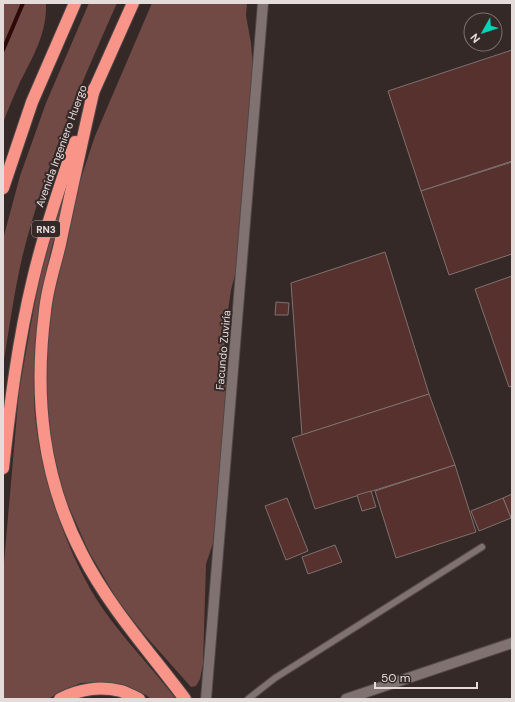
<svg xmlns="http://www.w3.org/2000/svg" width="515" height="702" font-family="'DM Sans',sans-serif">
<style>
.green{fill:#714945}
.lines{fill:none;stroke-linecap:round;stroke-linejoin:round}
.stream{stroke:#2b0a08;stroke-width:4}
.building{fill:#56312d;stroke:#7f716f}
.lane-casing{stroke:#504746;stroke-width:8}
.street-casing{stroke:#504746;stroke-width:12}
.highway-casing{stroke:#504746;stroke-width:14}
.lane{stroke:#807270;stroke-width:6}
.street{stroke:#807270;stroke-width:10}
.highway{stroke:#f99489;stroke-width:12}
.labels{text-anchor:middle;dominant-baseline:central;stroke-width:4;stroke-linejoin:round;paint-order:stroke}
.shield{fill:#352928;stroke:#b0a6a5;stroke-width:1}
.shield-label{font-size:10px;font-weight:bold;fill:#e4dcdb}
.street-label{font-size:11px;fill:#e4dcdb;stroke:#352928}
</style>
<rect width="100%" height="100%" fill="#352928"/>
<g class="green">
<path d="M3 3H46C47 34 33 56 20 82 14 96 8 109 3 123Z"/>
<path d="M89 3H117C80 86 44 170 22 258 14 293 9 330 3 366V239L20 176 46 103Z"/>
<polygon points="152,3 247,3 246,16 251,43 254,82 236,271 231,290 224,339 228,378 213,543 206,564 203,664 200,679 196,686 191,687 143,633 118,601 89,552 60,487 51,450 45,372 49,318 77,190 95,136"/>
<path d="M63 196V201C55 237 43 276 39 313 36 339 33 371 34 397 35 457 61 538 91 590 114 630 148 662 176 699H151L146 695 124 686 105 682 81 683 59 692 49 699H3V574L19 391 38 285 50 237Z"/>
</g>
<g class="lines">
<polyline class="stream" points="3,50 23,3"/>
</g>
<g class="building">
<polygon points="512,50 512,161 421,191 388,91"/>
<polygon points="512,162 512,254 449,275 421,191"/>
<polygon points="385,252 429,394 302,435 291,283"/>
<polygon points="512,276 512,386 509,387 475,289"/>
<polygon points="276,302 289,303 288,315 275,315"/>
<polygon points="429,394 455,465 315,509 292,438"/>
<polygon points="455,465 476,532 396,558 375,491"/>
<polygon points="371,491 376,507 362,511 357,495"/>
<polygon points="512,494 512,518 511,518 503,498"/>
<polygon points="287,498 308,551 286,560 265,506"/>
<polygon points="503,498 511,518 479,531 471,511"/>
<polygon points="335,545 342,562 308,574 302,557"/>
</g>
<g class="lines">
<g class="lane-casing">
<polyline id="lane" points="248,699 275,678 482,547"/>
</g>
<g class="street-casing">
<g id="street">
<polyline points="206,699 263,3"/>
<polyline points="346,699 512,643"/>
</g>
</g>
<g class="highway-casing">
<g id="highway">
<path d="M94 89C82 141 71 192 60 244 55 266 47 288 45 311 34 396 42 477 82 554 109 607 149 651 185 699"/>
<polyline points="91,97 133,3"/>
<polyline points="3,188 32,102 75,3"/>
<path d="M3 468C10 405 18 341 33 279 44 232 59 188 75 142"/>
<path d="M60 699C79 689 101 686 121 691 127 693 133 696 139 699"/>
</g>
</g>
<use href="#lane" class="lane"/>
<use href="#street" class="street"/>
<use href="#highway" class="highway"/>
</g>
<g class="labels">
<rect class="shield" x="32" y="221" width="28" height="16" rx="3"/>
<g class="shield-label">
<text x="46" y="229">RN3</text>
</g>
<g class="street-label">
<text transform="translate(61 146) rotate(-70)">Avenida Ingeniero Huergo</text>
<text transform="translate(223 350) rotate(-85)">Facundo Zuviría</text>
</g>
</g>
<rect width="515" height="702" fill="none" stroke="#e4dcdb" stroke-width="8"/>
<g transform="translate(483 32) rotate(231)"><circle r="19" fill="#352928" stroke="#7b7170"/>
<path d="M0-3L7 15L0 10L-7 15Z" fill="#05d5b6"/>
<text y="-6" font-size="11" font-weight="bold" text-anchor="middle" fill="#e4dcdb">N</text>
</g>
<path d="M375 682v6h102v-6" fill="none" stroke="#e4dcdb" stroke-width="2"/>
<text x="381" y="682" font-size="12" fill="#e4dcdb" stroke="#352928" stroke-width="3" paint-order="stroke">50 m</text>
</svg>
